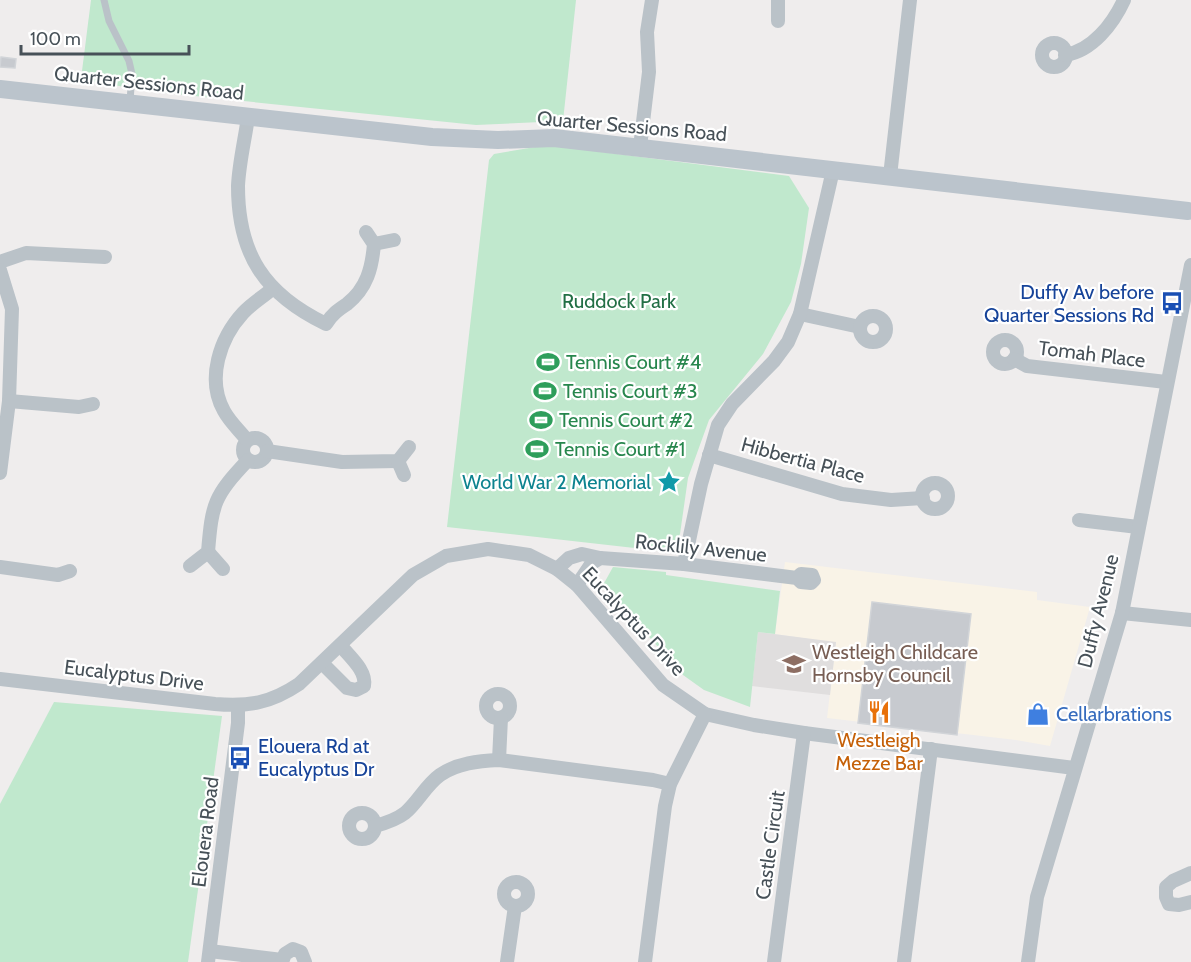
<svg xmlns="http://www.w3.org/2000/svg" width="1191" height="962" font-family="Cabin,sans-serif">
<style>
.commercial{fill:#f9f3e7}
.education{fill:#e0dede}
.green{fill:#c0e8cd}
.building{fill:#c7cacf;stroke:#d1d4d8;stroke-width:1.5}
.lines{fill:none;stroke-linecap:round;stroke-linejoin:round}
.service{stroke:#bac2c8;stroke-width:7}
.minor{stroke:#bac2c8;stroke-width:14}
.secondary{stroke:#bbc4cc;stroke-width:18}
.labels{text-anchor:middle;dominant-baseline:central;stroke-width:4.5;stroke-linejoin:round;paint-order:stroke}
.street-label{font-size:20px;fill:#475158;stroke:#fff}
.transit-label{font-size:20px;fill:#164399;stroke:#fff;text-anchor:end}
.park-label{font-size:20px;fill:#226f45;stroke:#fff}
.leisure-label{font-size:20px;fill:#27864d;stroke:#fff;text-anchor:start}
.culture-label{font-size:20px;fill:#0d838f;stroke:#fff;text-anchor:end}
.education-label{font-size:20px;fill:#785e54;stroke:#fff;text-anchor:start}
.shop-label{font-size:20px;fill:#366cbe;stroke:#fff;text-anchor:start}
.food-label{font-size:20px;fill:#c56008;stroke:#fff}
</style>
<rect width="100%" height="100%" fill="#efeded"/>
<polygon class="commercial" points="785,562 1037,592 1037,600 1090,607 1050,746 1016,740 827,718 836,643 775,634"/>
<polygon class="education" points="758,632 836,642 830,695 752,686"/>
<g class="green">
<polygon points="91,0 576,0 563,121 476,125 146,91 81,79"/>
<polygon points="547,145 789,176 809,208 801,264 791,302 763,354 709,420 688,478 680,534 670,552 447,527 489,160 494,154"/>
<polygon points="613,567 666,572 666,575 780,591 775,634 758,632 750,707 704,690 683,675 603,585"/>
<polygon points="54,702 222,716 188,962 0,962 0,804"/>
</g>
<g class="building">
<polygon points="1,57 16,59 15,68 0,67"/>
<polygon points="872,602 971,614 957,735 858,723"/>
</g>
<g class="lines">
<polyline class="service" points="104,0 109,21 129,61 132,74 130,101"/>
<g class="minor">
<polyline points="778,21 778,0"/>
<circle cx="1054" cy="55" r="12"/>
<path d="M1065 55C1092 51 1113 24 1124 0"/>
<path d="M248 117C245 139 239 163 238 186 238 254 264 294 326 324 332 314 338 310 347 304 367 288 372 268 374 244L366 232"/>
<polyline points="640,147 649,72 647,32 652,0"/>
<polyline points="890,176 910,0"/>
<polyline points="374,244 394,240"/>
<polyline points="0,262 26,253 105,257"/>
<polyline points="0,270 12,309 9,401 0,473"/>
<polyline points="800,314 860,327"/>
<circle cx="873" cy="329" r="13"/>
<circle cx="1005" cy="352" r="12"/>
<polyline points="1014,359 1027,366 1166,382"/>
<polyline points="9,401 79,407 93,404"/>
<circle cx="255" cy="450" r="12"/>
<path d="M247 440C239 430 230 422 224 411 206 379 220 338 243 313 251 304 263 297 272 289"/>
<polyline points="267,451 342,462 398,461 409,447"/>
<polyline points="709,455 842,494 891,500 923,498"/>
<polyline points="398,461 404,475"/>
<circle cx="935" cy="496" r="13"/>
<polyline points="1079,520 1138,527"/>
<polyline points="208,552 223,569"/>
<polyline points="684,564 701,484 718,425 732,404 774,361 788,342 800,314 833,170"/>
<path d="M190 566 208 552C212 503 214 496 248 460"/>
<polyline points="0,567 58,575 70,571"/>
<polyline points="557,569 569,558 582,554 600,558 684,564 797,578 801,582 811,583 814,580 812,575 801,574 797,578"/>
<polyline points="577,585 592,563 600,558"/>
<polyline points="1122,613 1191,620"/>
<path d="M322 663 347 688 356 690 364 686C367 671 350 657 341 646"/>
<path d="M0 679 215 704C248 707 271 703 299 684L413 575 446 556 488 549 529 555 557 569 577 585 663 685 705 714 754 725 804 733 1074 768"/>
<circle cx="498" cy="706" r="12"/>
<polyline points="499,760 501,718"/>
<circle cx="362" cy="826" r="13"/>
<path d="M375 826C386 823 396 820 405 813 418 802 426 785 440 775 457 763 479 761 499 760L653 780 670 784"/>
<polyline points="1191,873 1173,881 1166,887 1166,897 1169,904 1179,905 1191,902"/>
<circle cx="516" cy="894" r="12"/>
<polyline points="210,951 282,960"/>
<polyline points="208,962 238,723 238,706"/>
<polyline points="282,962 285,954 293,949 301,952 305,962"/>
<polyline points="507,962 515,906"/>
<polyline points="645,962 665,806 670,784 705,714"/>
<polyline points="774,962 804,733"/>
<polyline points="904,962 931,749"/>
<polyline points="1028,962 1037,897 1122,613 1191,265"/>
</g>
<polyline class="secondary" points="0,89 432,137 498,140 554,138 1188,211"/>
</g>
<defs>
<g id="bus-bare" transform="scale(1.8)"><path d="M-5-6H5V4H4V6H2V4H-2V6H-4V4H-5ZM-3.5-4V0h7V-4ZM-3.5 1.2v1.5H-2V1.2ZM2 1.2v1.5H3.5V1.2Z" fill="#1a4fb4" stroke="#fff" stroke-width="2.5" paint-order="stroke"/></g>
<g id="stadium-bare" transform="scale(1.8)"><path d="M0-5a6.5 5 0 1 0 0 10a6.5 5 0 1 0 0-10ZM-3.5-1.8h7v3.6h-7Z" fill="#2e9e5b" stroke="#fff" stroke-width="2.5" paint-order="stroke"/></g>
<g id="sight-bare" transform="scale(1.8)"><path d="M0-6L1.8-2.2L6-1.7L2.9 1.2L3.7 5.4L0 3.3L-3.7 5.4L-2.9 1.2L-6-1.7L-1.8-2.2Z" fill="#0f9aa8" stroke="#fff" stroke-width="2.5" paint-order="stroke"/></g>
<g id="school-bare" transform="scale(1.8)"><path d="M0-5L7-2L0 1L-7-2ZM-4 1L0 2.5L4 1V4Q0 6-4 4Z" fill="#8d6e63" stroke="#fff" stroke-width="2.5" paint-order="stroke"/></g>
<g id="restaurant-bare" transform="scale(1.8)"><path d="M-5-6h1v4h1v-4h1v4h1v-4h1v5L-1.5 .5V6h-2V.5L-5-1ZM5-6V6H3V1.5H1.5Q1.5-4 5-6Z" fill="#e8710a" stroke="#fff" stroke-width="2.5" paint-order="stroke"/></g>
<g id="shop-bare" transform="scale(1.8)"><path d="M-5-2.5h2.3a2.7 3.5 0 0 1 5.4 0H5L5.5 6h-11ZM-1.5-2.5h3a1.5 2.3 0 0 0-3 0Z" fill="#3f7fe0" stroke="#fff" stroke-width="2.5" paint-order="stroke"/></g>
</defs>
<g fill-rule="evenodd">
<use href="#bus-bare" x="1172" y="303"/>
<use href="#stadium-bare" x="548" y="362"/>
<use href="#stadium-bare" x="545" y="391"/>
<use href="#stadium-bare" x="541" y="420"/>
<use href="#stadium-bare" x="537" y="449"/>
<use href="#sight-bare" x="669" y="482"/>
<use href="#school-bare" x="794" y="664"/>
<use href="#restaurant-bare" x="879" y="712"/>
<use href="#shop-bare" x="1038" y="714"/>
<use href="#bus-bare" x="240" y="758"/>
</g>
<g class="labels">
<g class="street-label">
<text transform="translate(149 83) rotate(6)">Quarter Sessions Road</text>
<text transform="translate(632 126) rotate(5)">Quarter Sessions Road</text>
<text transform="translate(1092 354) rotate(7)">Tomah Place</text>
<text transform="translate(803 460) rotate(15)">Hibbertia Place</text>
<text transform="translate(701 548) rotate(6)">Rocklily Avenue</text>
<text transform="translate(1098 611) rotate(-76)">Duffy Avenue</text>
<text transform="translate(634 621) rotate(47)">Eucalyptus Drive</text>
<text transform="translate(134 675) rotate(7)">Eucalyptus Drive</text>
<text transform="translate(205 832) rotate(-83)">Elouera Road</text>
<text transform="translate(770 845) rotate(-82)">Castle Circuit</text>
</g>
<g class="transit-label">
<text x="1154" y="292">Duffy Av before<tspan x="1154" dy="23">Quarter Sessions Rd</tspan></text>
<text x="258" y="746" text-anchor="start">Elouera Rd at<tspan x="258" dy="23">Eucalyptus Dr</tspan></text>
</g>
<g class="park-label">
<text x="619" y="301">Ruddock Park</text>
</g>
<g class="leisure-label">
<text x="566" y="362">Tennis Court #4</text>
<text x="563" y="391">Tennis Court #3</text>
<text x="559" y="420">Tennis Court #2</text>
<text x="555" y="449">Tennis Court #1</text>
</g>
<g class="culture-label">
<text x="651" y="482">World War 2 Memorial</text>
</g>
<g class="education-label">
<text x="812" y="652">Westleigh Childcare<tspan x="812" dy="23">Hornsby Council</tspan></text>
</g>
<g class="shop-label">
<text x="1056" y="714">Cellarbrations</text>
</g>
<g class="food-label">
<text x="879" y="740">Westleigh<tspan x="879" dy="23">Mezze Bar</tspan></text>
</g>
</g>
<path d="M21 45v9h168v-9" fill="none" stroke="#475158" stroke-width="3"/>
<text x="30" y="45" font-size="18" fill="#475158" stroke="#ffffff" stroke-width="4.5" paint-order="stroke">100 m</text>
</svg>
